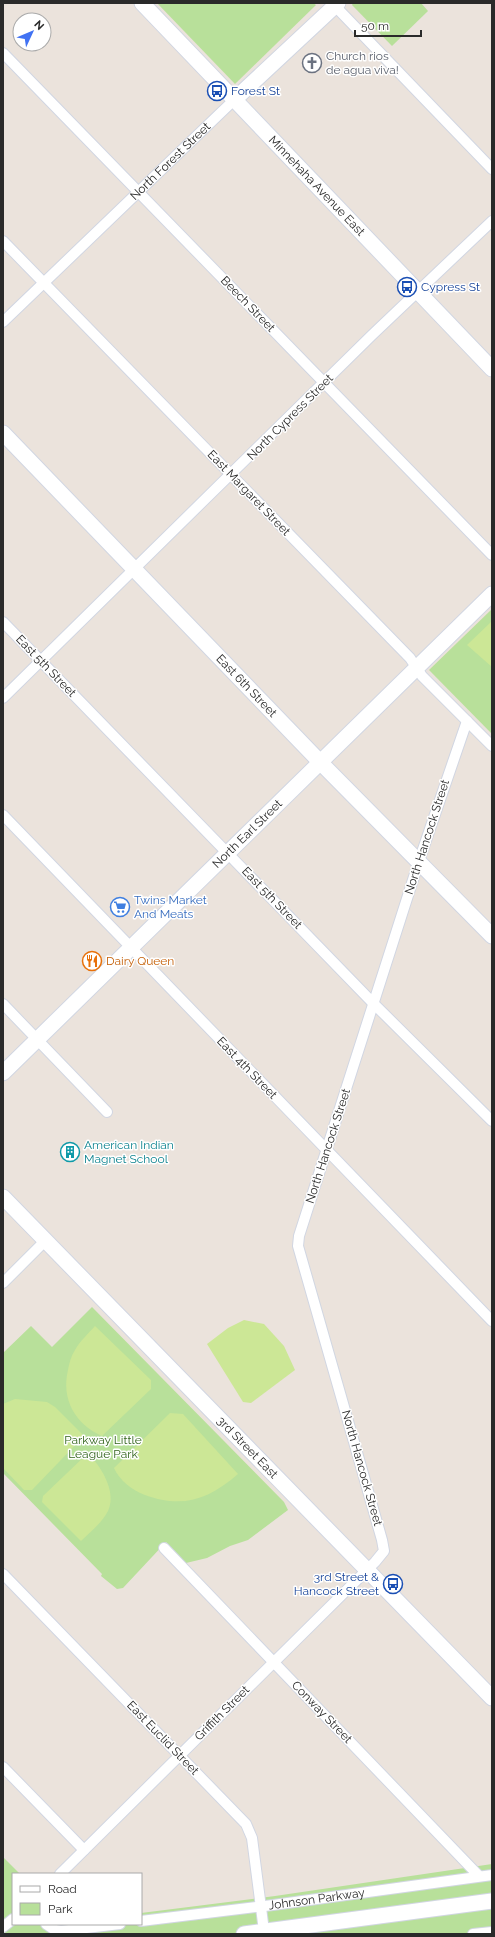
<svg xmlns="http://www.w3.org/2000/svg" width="495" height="1937" font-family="Raleway,sans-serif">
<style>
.green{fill:#b8e09a}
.pitch{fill:#cce796}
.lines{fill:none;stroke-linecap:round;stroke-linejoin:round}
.street-casing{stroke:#d1d6e2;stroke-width:12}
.secondary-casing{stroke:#d1d6e2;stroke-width:17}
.street{stroke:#fff;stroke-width:10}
.secondary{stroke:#fff;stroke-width:15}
.labels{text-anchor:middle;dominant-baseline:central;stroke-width:3;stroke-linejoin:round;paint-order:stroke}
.worship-label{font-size:12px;fill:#5b616d;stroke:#fff;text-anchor:start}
.transit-label{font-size:12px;fill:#164399;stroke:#fff;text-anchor:start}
.street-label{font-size:12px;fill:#2a2a2a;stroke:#fff}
.shop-label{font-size:12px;fill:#366cbe;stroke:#fff;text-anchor:start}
.food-label{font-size:12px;fill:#c56008;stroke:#fff;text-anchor:start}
.culture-label{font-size:12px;fill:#0d838f;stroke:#fff;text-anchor:start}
.park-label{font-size:12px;fill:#32641c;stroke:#fff}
</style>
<rect width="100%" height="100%" fill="#ebe3dc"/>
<g class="green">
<polygon points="157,3 313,3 316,5 235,84"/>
<polygon points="353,3 421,3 428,11 392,46 352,5"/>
<polygon points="492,609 492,734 429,670"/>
<polygon points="92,1307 284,1502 288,1510 248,1540 230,1546 207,1558 186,1563 166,1542 123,1588 117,1589 101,1576 102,1574 3,1473 3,1353 31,1326 52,1347"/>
<polygon points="3,1857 20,1874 13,1874 13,1924 141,1924 141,1913 275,1896 492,1864 492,1934 3,1934"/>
</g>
<g class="pitch">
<polygon points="492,621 492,667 467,645"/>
<polygon points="244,1320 264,1324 284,1346 295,1370 251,1403 243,1402 207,1344 228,1328"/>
<path d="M95 1326 151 1380V1389L102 1436C75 1424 61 1399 68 1370 69 1364 71 1356 75 1350 80 1341 88 1334 95 1326Z"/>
<polygon points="15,1399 47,1402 55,1407 84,1436 32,1490 24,1490 3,1468 3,1404"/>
<path d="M170 1413 183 1414 238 1474C209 1499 183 1509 145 1495 132 1490 120 1481 114 1468Z"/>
<path d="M88 1453C101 1467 117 1491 108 1511 102 1523 90 1532 81 1541L42 1502 43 1496Z"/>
</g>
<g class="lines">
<g class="street-casing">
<g id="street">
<polyline points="335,6 492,169"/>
<polyline points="3,53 492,555"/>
<polyline points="3,241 410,658 422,676 492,746"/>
<path id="s1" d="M3 322 234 100"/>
<polyline points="3,622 373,1003 492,1121"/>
<polyline points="3,698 372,335 492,221"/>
<polyline points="3,815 492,1321"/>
<polyline points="3,1004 107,1112"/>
<polyline points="3,1283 46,1240"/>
<polyline points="164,1548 479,1876"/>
<polyline points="3,1574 246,1824 252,1838 264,1931"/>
<polyline points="3,1767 84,1850"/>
<polyline points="60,1874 375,1562 384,1551 382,1540 298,1246 299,1236 419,861 467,721"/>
<path id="s2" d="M141 1921 273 1905 492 1875"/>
<polyline points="46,1924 55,1930 61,1931 120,1924"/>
<polyline points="3,1927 13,1919"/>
<polyline points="473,1934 492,1932"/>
</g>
</g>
<g class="secondary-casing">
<g id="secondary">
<path id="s3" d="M142 3 492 369"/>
<polyline points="234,100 338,3"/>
<path id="s4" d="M3 433 321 763 492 936"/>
<path id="s5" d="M3 1073 492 594"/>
<path id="s6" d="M3 1197 492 1698"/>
<polyline points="244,1934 492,1901"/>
</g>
</g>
<use href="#street" class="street"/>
<use href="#secondary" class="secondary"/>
</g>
<defs>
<g id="church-ring" transform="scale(1)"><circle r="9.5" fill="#fff" stroke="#6b7280" stroke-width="1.5"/><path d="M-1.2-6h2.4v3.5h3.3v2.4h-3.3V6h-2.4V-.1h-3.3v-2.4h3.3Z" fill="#6b7280"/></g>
<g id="bus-ring" transform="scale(1)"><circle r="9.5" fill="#fff" stroke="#1a4fb4" stroke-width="1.5"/><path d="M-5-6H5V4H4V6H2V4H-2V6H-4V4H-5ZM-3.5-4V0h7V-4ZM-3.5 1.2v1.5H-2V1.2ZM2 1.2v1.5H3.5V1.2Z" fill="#1a4fb4"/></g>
<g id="supermarket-ring" transform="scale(1)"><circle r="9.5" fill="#fff" stroke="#3f7fe0" stroke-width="1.5"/><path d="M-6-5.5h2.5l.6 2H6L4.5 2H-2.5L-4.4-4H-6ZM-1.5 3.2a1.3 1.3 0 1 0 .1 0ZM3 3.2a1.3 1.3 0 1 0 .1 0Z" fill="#3f7fe0"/></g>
<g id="restaurant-ring" transform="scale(1)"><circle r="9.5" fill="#fff" stroke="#e8710a" stroke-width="1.5"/><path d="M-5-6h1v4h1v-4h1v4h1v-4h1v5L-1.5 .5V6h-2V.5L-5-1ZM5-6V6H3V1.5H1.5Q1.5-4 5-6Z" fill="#e8710a"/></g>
<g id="building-ring" transform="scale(1)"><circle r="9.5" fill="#fff" stroke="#0f9aa8" stroke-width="1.5"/><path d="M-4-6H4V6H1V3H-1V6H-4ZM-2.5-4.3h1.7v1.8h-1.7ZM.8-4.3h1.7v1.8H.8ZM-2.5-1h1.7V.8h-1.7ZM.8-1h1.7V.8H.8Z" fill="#0f9aa8"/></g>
</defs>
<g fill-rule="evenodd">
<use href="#church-ring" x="312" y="63"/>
<use href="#bus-ring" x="217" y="91"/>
<use href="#bus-ring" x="407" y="287"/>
<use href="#supermarket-ring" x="120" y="907"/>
<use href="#restaurant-ring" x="92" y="961"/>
<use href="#building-ring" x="70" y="1152"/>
<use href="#bus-ring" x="393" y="1584"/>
</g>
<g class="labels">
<g class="worship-label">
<text x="326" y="56">Church rios<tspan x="326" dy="14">de agua viva!</tspan></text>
</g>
<g class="transit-label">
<text x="231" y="91">Forest St</text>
<text x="421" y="287">Cypress St</text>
<text x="379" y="1577" text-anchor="end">3rd Street &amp;<tspan x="379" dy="14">Hancock Street</tspan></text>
</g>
<g class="street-label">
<text stroke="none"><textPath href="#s1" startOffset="232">North Forest Street</textPath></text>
<text stroke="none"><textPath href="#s3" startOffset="253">Minnehaha Avenue East</textPath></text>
<text transform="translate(248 304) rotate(46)">Beech Street</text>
<text transform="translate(290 417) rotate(-45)">North Cypress Street</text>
<text transform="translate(249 493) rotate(46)">East Margaret Street</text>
<text transform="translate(46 666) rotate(46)">East 5th Street</text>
<text stroke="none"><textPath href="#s4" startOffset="351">East 6th Street</textPath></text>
<text stroke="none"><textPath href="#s5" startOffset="342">North Earl Street</textPath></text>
<text transform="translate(427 837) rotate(-72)">North Hancock Street</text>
<text transform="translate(272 898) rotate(46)">East 5th Street</text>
<text transform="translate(247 1068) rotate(46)">East 4th Street</text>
<text transform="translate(328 1146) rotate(-72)">North Hancock Street</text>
<text stroke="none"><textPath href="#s6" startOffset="350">3rd Street East</textPath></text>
<text transform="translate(362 1468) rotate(74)">North Hancock Street</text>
<text transform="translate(322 1712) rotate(46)">Conway Street</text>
<text transform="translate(222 1713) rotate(-45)">Griffith Street</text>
<text transform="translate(163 1738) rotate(46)">East Euclid Street</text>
<text stroke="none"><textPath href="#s2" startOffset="177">Johnson Parkway</textPath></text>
</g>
<g class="shop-label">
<text x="134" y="900">Twins Market<tspan x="134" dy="14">And Meats</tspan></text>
</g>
<g class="food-label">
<text x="106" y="961">Dairy Queen</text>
</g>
<g class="culture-label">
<text x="84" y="1145">American Indian<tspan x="84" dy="14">Magnet School</tspan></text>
</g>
<g class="park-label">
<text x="103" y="1440">Parkway Little<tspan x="103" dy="14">League Park</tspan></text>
</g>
</g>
<rect width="495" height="1937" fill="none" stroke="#2a2a2a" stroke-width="8"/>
<rect x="12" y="1873" width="130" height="52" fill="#ffffff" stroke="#aaaaaa"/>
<rect x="20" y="1886" width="20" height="6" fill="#ffffff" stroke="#aaaaaa"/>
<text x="48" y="1893" font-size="12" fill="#2a2a2a">Road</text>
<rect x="20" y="1903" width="20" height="12" fill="#b8e09a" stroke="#aaaaaa"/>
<text x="48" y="1913" font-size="12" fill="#2a2a2a">Park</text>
<g transform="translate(32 32) rotate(46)"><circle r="19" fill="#ffffff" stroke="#aaaaaa"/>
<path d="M0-3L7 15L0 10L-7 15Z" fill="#4172f3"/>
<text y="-6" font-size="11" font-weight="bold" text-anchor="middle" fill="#2a2a2a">N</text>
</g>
<path d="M355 30v6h66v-6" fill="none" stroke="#2a2a2a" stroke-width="2"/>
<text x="361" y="30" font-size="12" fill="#2a2a2a" stroke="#ffffff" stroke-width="3" paint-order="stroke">50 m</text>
</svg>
